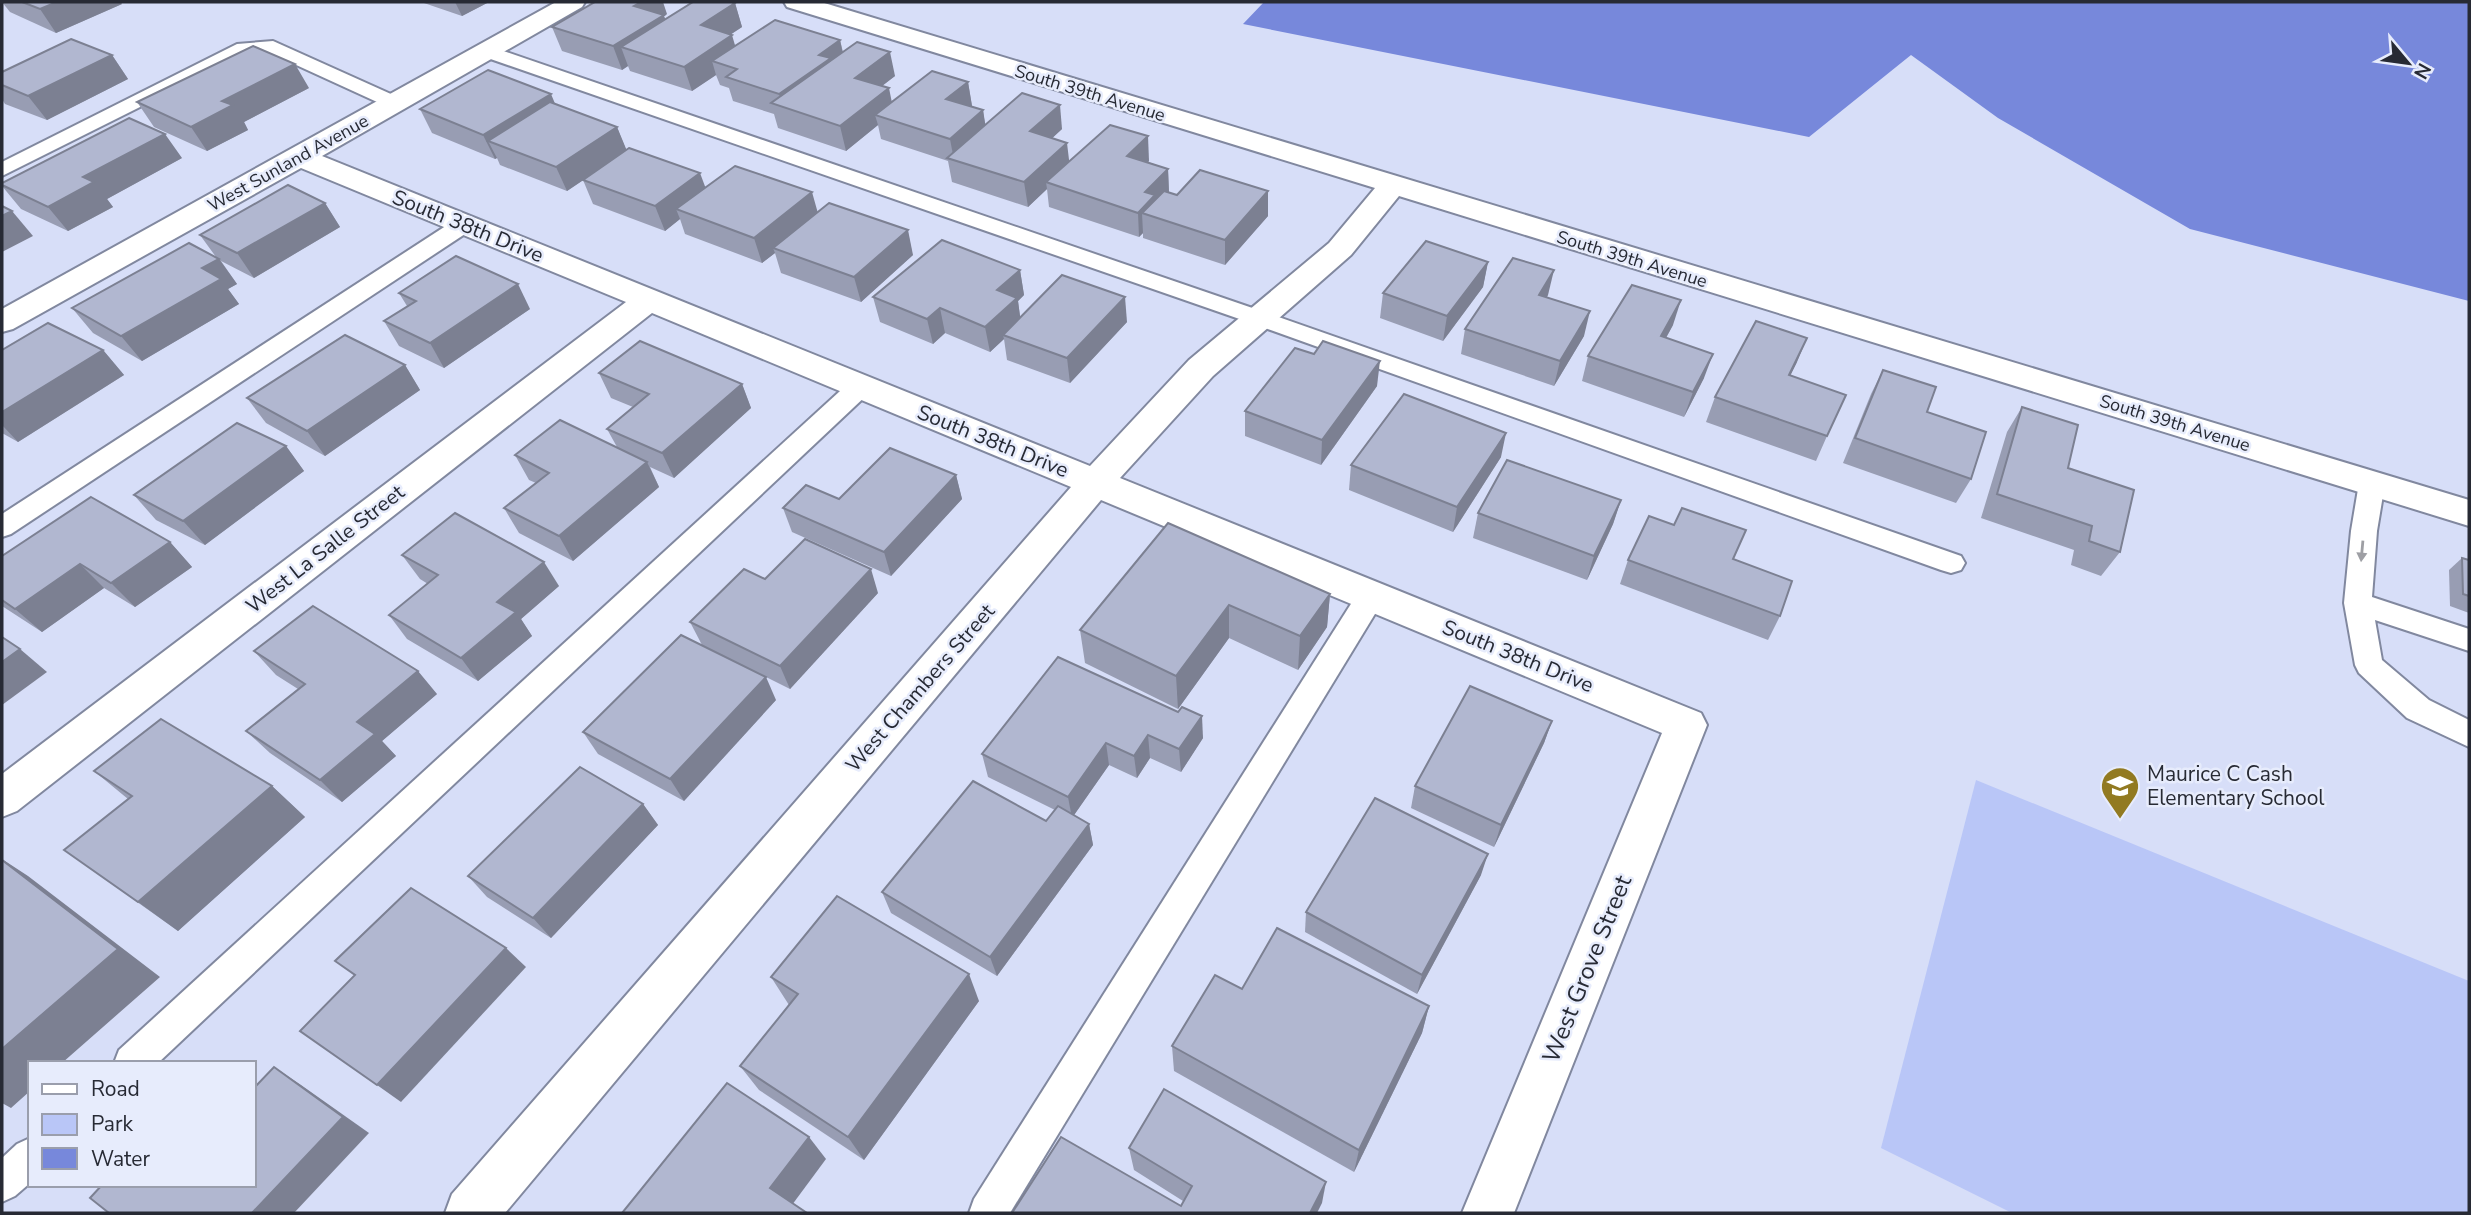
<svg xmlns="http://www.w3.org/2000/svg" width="2471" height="1215" font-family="'Nunito Sans',sans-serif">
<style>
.green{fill:#b9c6f7}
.water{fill:#7788db}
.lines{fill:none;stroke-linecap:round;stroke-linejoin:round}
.service-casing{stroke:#81889f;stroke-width:4}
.minor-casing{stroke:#81889f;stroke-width:4}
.service{fill:#fff;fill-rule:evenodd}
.minor{fill:#fff;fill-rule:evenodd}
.wall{fill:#989db3}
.shaded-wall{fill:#7c8092}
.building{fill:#b1b7d0;stroke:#7c8092;stroke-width:2}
.oneway{fill:#9e9fa4}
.labels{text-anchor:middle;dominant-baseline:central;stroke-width:5;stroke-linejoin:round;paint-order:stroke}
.far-street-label{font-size:18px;fill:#272a34;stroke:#e7ecfc}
.street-label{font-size:21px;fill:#272a34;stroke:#e7ecfc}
.poi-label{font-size:21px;fill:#272a34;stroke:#e7ecfc;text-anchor:start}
.near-street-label{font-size:24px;fill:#272a34;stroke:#e7ecfc}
</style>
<rect width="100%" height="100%" fill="#d7def8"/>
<polygon class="green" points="1976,780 2469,981 2469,1213 2012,1213 1881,1148"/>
<polygon class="water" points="1264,2 2469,2 2469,301 2190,229 1998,118 1911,55 1809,137 1243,24"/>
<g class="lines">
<g class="service-casing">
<g id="service">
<polygon points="273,41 402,99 405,103 395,109 388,107 270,53 248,53 2,176 2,162 237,44"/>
<polygon points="486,45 1267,313 1961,556 1965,563 1961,570 1951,573 1941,570 1251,323 479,55 477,51"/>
<polygon points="463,219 471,220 474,225 471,230 11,534 2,537 2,514 455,220"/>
<polygon points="860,379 869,381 872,387 869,393 158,1063 114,1063 119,1050 851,381"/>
<polygon points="2372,474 2381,476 2385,483 2377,531 2372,597 2469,629 2469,651 2375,620 2382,660 2429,700 2469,720 2469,747 2407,718 2359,673 2355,665 2344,603 2351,531 2359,483 2363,476"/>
<polygon points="1371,585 1381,588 1385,596 1381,604 1010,1213 969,1213 974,1199 1361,588"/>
<polygon points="30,1138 30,1183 15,1196 2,1202 2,1158 17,1144"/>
</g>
</g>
<g class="minor-casing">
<polygon id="minor" points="556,2 585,2 582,7 322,156 1090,466 1189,360 1329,243 1375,188 787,7 784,2 821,2 2469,500 2469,526 1399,196 1351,255 1213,376 1120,478 1701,713 1707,725 1514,1213 1462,1213 1662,733 1101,500 505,1213 445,1213 452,1194 1071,487 652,313 17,811 2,817 2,774 626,302 301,168 13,329 2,332 2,309"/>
</g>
<use href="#service" class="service"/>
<use href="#minor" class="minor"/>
</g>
<g class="wall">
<polygon points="2,2 120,2 122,4 56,33 10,12"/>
<polygon points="421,2 489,2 462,16"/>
<polygon points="735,3 742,27 730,35 735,46 840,40 843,52 895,76 882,86 892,102 968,82 972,106 971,107 983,110 985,125 1062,129 1052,138 1069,162 1149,161 1148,162 1168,169 1169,192 1177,195 1268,191 1268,216 1225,265 1143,238 1143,233 1139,237 1049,207 1047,189 1028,207 952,182 948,161 881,139 878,125 846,151 778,128 774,114 733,101 729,88 720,85 716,75 692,91 630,71 628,66 622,70 562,51 552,27 667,14 664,16 665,19"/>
<polygon points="112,55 128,79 47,120 5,104 2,99 2,72"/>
<polygon points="309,88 244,122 248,130 207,151 154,127 137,102"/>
<polygon points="555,104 617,127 626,150 706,187 818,212 913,255 861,302 781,273 775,253 762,263 685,234 680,219 665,231 593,204 583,180 567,191 500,165 497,158 495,159 432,133 420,109"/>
<polygon points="182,158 107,199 113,207 68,231 21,209 2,186 2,183"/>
<polygon points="325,203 340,227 254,278 221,261 237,284 228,289 239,304 142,361 93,333 72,308 216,257 200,235"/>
<polygon points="1488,262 1483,287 1443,341 1380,318 1383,293"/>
<polygon points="1020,270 1024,295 1018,301 1020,317 1127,322 1070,383 1007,360 1004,339 990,352 945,333 933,344 880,322 873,297"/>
<polygon points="399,293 530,309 444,368 399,346 384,321 407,306"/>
<polygon points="1548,295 1547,297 1584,336 1554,386 1461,354 1465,329"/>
<polygon points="1673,325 1666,338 1704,378 1684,417 1582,381 1588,356"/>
<polygon points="2,350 103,350 124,375 18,442 2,433"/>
<polygon points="1314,354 1377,386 1321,465 1245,436 1245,411"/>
<polygon points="1797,362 1790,376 1827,436 1816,461 1706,422 1715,397"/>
<polygon points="405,365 420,390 325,456 266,423 247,398"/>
<polygon points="1883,370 1927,412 1971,479 1956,503 1843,463 1871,394"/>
<polygon points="599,373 742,384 751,408 674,478 650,467 659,487 573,561 519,533 504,508 536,483 529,480 515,455 617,447 607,429 633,407 611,398"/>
<polygon points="2022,407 2068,468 2120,552 2101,576 2071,565 2074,550 1981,518 2007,432"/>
<polygon points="286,446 304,471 205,545 156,520 134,495"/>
<polygon points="1501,457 1453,532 1349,490 1351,465"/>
<polygon points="956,475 962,499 891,576 792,532 783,508 839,499"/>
<polygon points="1621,500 1613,524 1587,580 1473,538 1478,513"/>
<polygon points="1168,523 1330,594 1327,627 1298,670 1229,638 1178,709 1085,663 1080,630"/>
<polygon points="170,542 192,567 135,607 104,588 42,632 2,606 2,556"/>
<polygon points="402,555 559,586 521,619 532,636 478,681 407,639 389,615 428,584 420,579"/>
<polygon points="2462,558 2469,560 2469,613 2450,606 2449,570"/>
<polygon points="1733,559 1780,616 1768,640 1620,584 1628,560"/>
<polygon points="765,579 878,593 790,689 702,645 690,622"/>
<polygon points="254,651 437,694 382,741 396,756 342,802 270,753 246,731 298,689 276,675"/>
<polygon points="1058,657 1203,738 1181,772 1150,758 1137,778 1109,765 1074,815 1089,824 1093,845 997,976 891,913 882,892 1046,821 1055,810 988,777 982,754"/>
<polygon points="776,700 684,801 598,754 583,732"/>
<polygon points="1552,721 1544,743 1494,847 1411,808 1415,786"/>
<polygon points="94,771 272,786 305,817 178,931 64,850 128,799"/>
<polygon points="643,804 658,825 551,938 487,897 468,876"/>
<polygon points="1481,875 1417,994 1305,932 1306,912"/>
<polygon points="771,977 979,1001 864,1160 759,1090 740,1066 789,1005"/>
<polygon points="1242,989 1429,1006 1422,1033 1354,1172 1174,1071 1172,1046"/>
<polygon points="1129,1148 1322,1203 1181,1206 1183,1201 1134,1170"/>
</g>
<g class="shaded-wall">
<polygon points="57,2 120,2 122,4 56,33 40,9"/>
<polygon points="455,2 489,2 462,16"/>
<polygon points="641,2 663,2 667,14 664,16 672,38 621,47 628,66 622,70 613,46 634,6"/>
<polygon points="735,3 742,27 708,49 701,25"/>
<polygon points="732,35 739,59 712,61 716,75 692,91 684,67"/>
<polygon points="840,40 845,64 783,108 779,94 819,55"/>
<polygon points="890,52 895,76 861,102 855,78"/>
<polygon points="112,55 128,79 47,120 28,96"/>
<polygon points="295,64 309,88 244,122 248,130 207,151 191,127 222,101"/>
<polygon points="968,82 972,106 950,123 946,99"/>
<polygon points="889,88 894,113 875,115 878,125 846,151 840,126"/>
<polygon points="551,94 561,118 488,141 497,158 495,159 483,135"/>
<polygon points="1060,105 1062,129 1033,156 1030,131"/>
<polygon points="983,110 987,135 954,160 950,139"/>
<polygon points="617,127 627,151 567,191 556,167"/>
<polygon points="165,134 182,158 107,199 113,207 68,231 48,207 83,177"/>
<polygon points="1148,136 1149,161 1129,180 1127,156"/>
<polygon points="1067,143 1070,168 1046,182 1047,189 1028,207 1024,182"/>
<polygon points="1168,169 1169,193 1142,213 1143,233 1139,237 1138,213 1145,192"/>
<polygon points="700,173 709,197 676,209 680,219 665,231 655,206"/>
<polygon points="1268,191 1268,216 1225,265 1225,240"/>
<polygon points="812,192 819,217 773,248 775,253 762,263 754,238"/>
<polygon points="325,203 340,227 254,278 237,253"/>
<polygon points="12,211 33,236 2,252 2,216"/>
<polygon points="908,230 913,255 861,302 854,277"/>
<polygon points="219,259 237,284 228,289 239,304 142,361 121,336 202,268"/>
<polygon points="1488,262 1483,287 1443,341 1447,316"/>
<polygon points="1020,270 1024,295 1018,301 1021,323 1003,335 1004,339 990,352 985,327 997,290"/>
<polygon points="1554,270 1548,295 1533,319 1539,295"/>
<polygon points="518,284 530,309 444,368 430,343"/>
<polygon points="1125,297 1127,322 1070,383 1067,358"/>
<polygon points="1681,300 1673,325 1653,361 1661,336"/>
<polygon points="940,308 945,333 933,344 927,319"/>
<polygon points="1590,311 1584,336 1554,386 1560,361"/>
<polygon points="1807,338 1797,362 1778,400 1789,375"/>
<polygon points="103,350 124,375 18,442 2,425 2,412"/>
<polygon points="1713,354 1704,378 1684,417 1693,392"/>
<polygon points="1380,361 1377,386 1321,465 1322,440"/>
<polygon points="405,365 420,390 325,456 307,431"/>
<polygon points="742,384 751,408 674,478 662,453"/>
<polygon points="1506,433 1501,457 1453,532 1457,507"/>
<polygon points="286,446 304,471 205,545 183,521"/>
<polygon points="647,462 659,487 573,561 559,536"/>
<polygon points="956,475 962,499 891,576 884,552"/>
<polygon points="1621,500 1613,524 1587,580 1594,556"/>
<polygon points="170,542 192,567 135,607 111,583"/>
<polygon points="544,562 559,586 521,619 532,636 478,681 461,658 497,602"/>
<polygon points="80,564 104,588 42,632 15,609"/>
<polygon points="871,569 878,593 790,689 780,666"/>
<polygon points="1330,594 1327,627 1298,670 1300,636"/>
<polygon points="1229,605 1229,638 1178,709 1176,676"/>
<polygon points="20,649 47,672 2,705 2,662"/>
<polygon points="418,671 437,694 382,741 396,756 342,802 320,780 357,722"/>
<polygon points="766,677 776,700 684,801 670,779"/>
<polygon points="1202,716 1203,738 1181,772 1179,749"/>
<polygon points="1552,721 1544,743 1494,847 1501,825"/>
<polygon points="1148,735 1150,758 1137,778 1134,756"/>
<polygon points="1106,743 1109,765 1072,818 1068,797"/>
<polygon points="272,786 305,817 178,931 138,902"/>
<polygon points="643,804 658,825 551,938 533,918"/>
<polygon points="1089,824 1093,845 997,976 990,957"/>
<polygon points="1488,854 1481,875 1417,994 1422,975"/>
<polygon points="2,859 28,876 160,977 62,1063 30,1063 30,1091 11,1108 2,1103"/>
<polygon points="506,948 526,967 401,1102 377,1085"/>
<polygon points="969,974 979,1001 864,1160 848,1137"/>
<polygon points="1429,1006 1422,1033 1354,1172 1359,1150"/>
<polygon points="274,1067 301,1085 369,1133 294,1213 252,1213"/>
<polygon points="809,1137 826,1159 789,1209 770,1188"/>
<polygon points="1326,1182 1322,1203 1317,1213 1310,1213"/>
</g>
<g class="building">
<polygon points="22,2 57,2 40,9"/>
<polygon points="595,2 641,2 634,6 664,15 613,46 552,27"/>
<polygon points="693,2 731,2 735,3 701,25 732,35 684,67 621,47"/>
<polygon points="775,20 840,40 819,55 831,58 779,94 726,77 737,69 712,61"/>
<polygon points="71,39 112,55 28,96 2,85 2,72"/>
<polygon points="857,42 890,52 855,78 889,88 840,126 771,103"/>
<polygon points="253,46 295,64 222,101 233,105 191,127 137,102"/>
<polygon points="488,70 551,94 483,135 420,109"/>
<polygon points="932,71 968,82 946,99 983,110 950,139 875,115"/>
<polygon points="1022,93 1060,105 1030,131 1067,143 1024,182 947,158"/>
<polygon points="550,102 617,127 556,167 488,141"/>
<polygon points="129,118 165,134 83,177 94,182 48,207 2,185 2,183"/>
<polygon points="1110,125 1148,136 1127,156 1168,169 1145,192 1155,195 1138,213 1046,182"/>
<polygon points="629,148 700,173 655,206 583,180"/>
<polygon points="735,166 812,192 754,238 676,209"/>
<polygon points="1200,170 1268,191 1225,240 1142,213 1164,191 1177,195"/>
<polygon points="288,185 325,203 237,253 200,235"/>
<polygon points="829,203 908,230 854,277 773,248"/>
<polygon points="2,206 12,211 2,216"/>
<polygon points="942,240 1020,270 997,290 1017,298 985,327 940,308 927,319 873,297"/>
<polygon points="1426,241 1488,262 1447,316 1383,293"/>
<polygon points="189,243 219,259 202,268 221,279 121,336 72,308"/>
<polygon points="456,256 518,284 430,343 384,321 416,301 399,293"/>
<polygon points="1513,258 1554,270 1539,295 1590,311 1560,361 1465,329"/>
<polygon points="1062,275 1125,297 1067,358 1003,335"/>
<polygon points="1632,285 1681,300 1661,336 1713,354 1693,392 1588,356"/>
<polygon points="1756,321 1807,338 1789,375 1846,395 1827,436 1715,397"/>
<polygon points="48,323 103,350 2,412 2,350"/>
<polygon points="345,335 405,365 307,431 247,398"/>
<polygon points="640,341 742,384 662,453 607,429 649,394 599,373"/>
<polygon points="1323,341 1380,361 1322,440 1245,411 1295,348 1314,354"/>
<polygon points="1883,370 1936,387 1927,412 1986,432 1971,479 1855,438"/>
<polygon points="1404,394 1506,433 1457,507 1351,465"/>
<polygon points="2022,407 2078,425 2068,468 2134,490 2120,552 2089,541 2092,526 1997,494"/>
<polygon points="560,420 647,462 559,536 504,508 549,473 515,455"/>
<polygon points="237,423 286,446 183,521 134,495"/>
<polygon points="890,448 956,475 884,552 783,508 806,485 839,499"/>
<polygon points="1507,460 1621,500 1594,556 1478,513"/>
<polygon points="91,497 170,542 111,583 80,564 15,609 2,600 2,556"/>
<polygon points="1682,508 1746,530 1733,559 1792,581 1780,616 1628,560 1649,516 1674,525"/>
<polygon points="455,513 544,562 497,602 516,612 461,658 389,615 438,575 402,555"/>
<polygon points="1168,523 1330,594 1300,636 1229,605 1176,676 1080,630"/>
<polygon points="805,539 871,569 780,666 690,622 744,569 765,579"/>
<polygon points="2462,558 2469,560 2469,596 2463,594"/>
<polygon points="313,606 418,671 357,722 375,734 320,780 246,731 305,684 254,651"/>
<polygon points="681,635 766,677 670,779 583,732"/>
<polygon points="2,637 20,649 2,662"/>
<polygon points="1058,657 1178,712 1182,707 1202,716 1179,749 1148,735 1134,756 1106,743 1068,797 982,754"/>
<polygon points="1470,686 1552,721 1501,825 1415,786"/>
<polygon points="161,719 272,786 138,902 64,850 132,796 94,771"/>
<polygon points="580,767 643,804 533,918 468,876"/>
<polygon points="973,781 1046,821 1058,806 1089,824 990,957 882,892"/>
<polygon points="1375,798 1488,854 1422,975 1306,912"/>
<polygon points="2,860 118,949 2,1049"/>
<polygon points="411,888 506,948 377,1085 300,1031 355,975 335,961"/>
<polygon points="837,896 969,974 848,1137 740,1066 798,994 771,977"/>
<polygon points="1277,928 1429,1006 1359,1150 1172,1046 1215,975 1242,989"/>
<polygon points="274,1067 343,1117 252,1213 109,1213 90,1198 102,1185 254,1185 254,1088"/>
<polygon points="727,1083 809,1137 770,1188 807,1213 622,1213"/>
<polygon points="1164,1089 1326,1182 1310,1213 1012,1213 1061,1137 1181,1206 1192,1186 1129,1148"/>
</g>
<defs><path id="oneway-solid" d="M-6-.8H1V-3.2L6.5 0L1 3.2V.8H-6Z" transform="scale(1.75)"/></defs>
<use class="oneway" href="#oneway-solid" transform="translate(2362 551) rotate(95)"/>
<defs>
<g id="school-pin" transform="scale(2.0125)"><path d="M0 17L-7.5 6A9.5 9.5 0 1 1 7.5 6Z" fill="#927a21" stroke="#e7ecfc"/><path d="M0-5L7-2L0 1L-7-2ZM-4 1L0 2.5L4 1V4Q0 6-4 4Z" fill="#fff"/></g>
</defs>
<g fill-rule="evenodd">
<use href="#school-pin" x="2120" y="786"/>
</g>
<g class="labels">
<g class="far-street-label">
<text transform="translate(1090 93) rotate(17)">South 39th Avenue</text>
<text transform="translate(288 163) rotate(-29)">West Sunland Avenue</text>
<text transform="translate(1632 259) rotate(17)">South 39th Avenue</text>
<text transform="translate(2175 423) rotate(17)">South 39th Avenue</text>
</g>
<g class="street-label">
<text transform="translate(468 226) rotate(22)">South 38th Drive</text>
<text transform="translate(993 441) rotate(22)">South 38th Drive</text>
<text transform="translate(325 549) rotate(-38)">West La Salle Street</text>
<text transform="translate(1518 656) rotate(22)">South 38th Drive</text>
<text transform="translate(920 688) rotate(-49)">West Chambers Street</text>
</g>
<g class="poi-label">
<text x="2147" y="774">Maurice C Cash<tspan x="2147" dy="24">Elementary School</tspan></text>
</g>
<g class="near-street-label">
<text transform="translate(1587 969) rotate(-68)">West Grove Street</text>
</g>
</g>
<rect width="2471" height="1215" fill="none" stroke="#272a34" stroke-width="7"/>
<rect x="28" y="1061" width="228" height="126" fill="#e7ecfc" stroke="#9a9eac" stroke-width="2"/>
<rect x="42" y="1084" width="35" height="10" fill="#ffffff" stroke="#9a9eac" stroke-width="2"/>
<text x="91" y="1096" font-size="21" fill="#272a34">Road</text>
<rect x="42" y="1114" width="35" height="21" fill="#b9c6f7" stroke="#9a9eac" stroke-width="2"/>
<text x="91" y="1131" font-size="21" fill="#272a34">Park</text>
<rect x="42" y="1148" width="35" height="21" fill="#7788db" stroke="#9a9eac" stroke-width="2"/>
<text x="91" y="1166" font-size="21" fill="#272a34">Water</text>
<g transform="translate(2408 63) rotate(119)" stroke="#e7ecfc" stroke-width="5" paint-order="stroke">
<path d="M0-5L12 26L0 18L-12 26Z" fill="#272a34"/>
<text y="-10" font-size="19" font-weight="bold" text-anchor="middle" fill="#272a34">N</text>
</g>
</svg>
